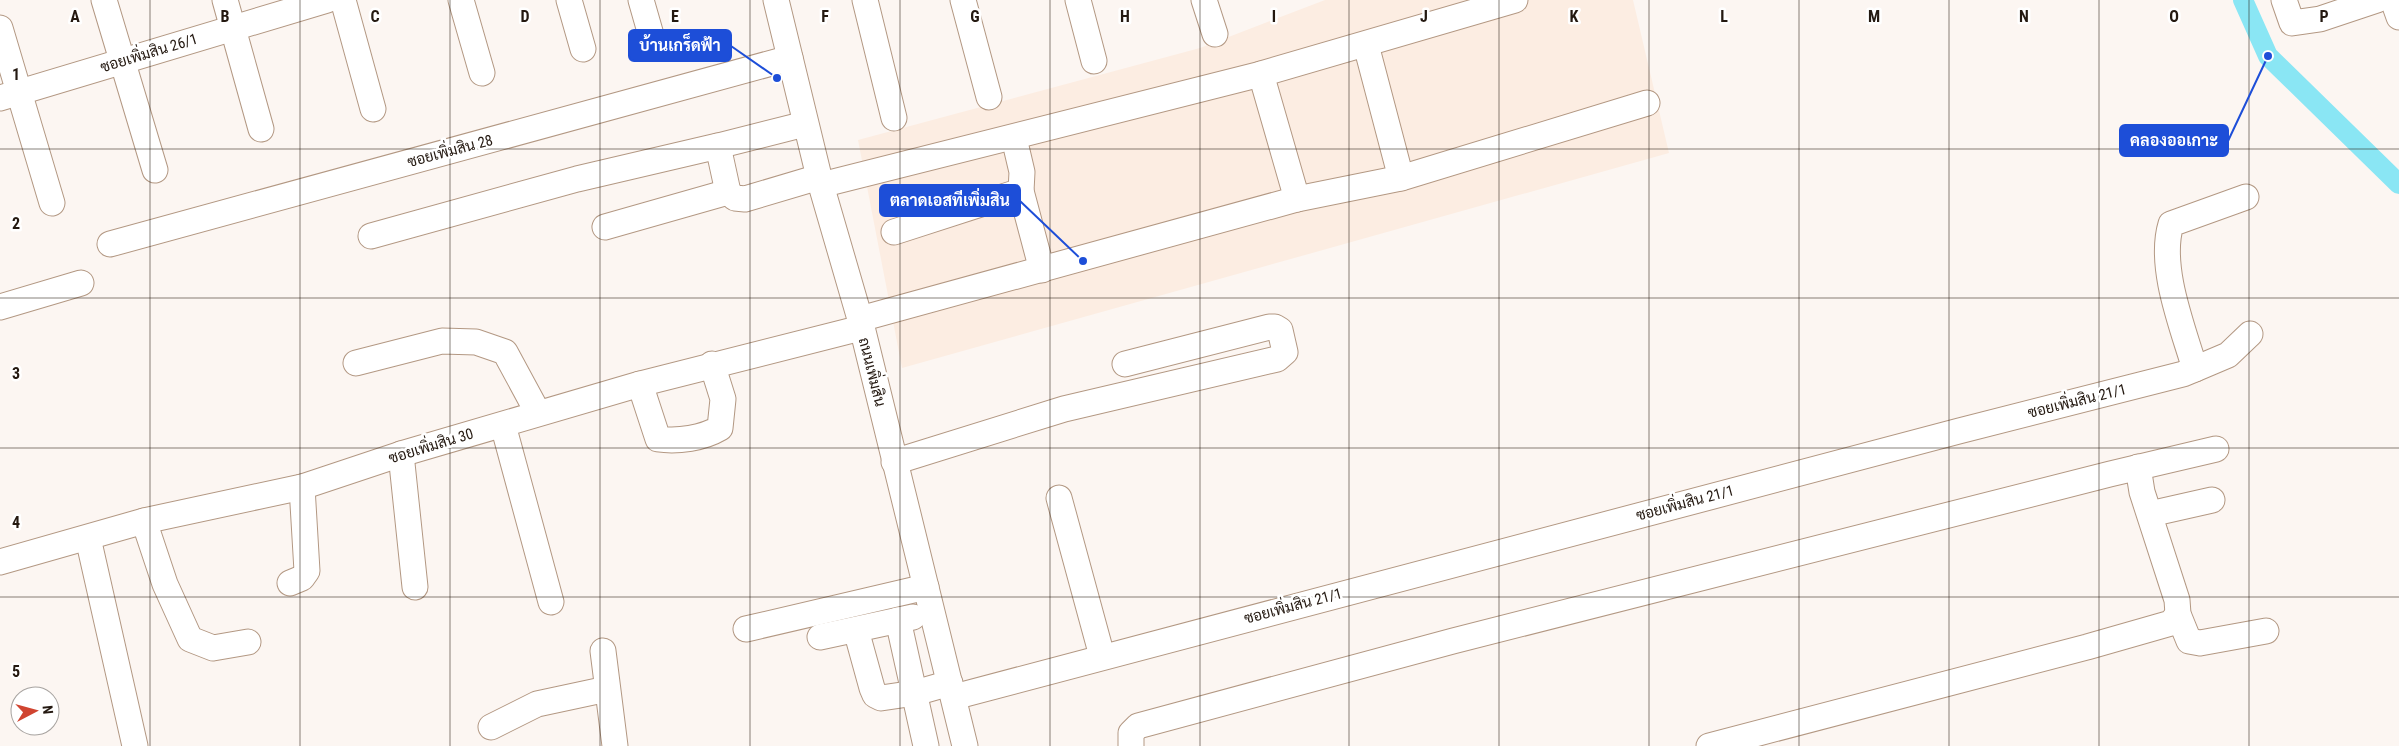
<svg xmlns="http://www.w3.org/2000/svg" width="2399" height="746" font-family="'Roboto Condensed',Sarabun,sans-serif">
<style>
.built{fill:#fcede2}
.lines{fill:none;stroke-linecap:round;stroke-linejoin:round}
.canal{stroke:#8ae6f4;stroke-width:20}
.minor-casing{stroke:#b39883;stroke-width:27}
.minor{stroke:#fff;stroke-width:25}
.grid{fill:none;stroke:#241911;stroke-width:1;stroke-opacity:0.55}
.labels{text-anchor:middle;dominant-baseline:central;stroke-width:5;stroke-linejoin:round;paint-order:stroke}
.street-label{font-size:15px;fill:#241911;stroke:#fff}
.grid-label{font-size:16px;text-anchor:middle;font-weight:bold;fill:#241911;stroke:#fff;stroke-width:5;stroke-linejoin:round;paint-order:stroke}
.leader{fill:none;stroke:#1d4ed8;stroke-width:2}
.callout-dot{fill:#1d4ed8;stroke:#fff;stroke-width:2}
.callout{fill:#1d4ed8;stroke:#1d4ed8;stroke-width:2}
.callout-label{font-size:16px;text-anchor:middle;font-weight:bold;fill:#fff}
</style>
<rect width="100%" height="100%" fill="#fcf6f2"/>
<polygon class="built" points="1325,0 1633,0 1669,153 902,368 858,140 1200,48"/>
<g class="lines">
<polyline class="canal" points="2243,0 2268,56 2399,184"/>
<g class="minor-casing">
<g id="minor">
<polyline points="104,0 155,170"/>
<polyline points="225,0 261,129"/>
<polyline points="343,0 373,109"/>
<polyline points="461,0 482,73"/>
<polyline points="569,0 583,49"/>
<polyline points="641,0 651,35"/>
<polyline points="776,0 821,185 860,319 965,746"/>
<polyline points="865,0 894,118"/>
<polyline points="963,0 989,97"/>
<polyline points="1078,0 1094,61"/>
<polyline points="1204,0 1215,34"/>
<polyline points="2284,0 2292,23 2320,19 2377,0"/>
<polyline points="2393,0 2399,17"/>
<polyline points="0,28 52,203"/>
<polyline points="1366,45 1401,178"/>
<polyline points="1261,74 1297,199"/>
<polyline points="0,98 327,0"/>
<polyline points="1014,138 1022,172 1021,191 1042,270"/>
<polyline points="718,146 805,124"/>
<polyline points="821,185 1261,74 1515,0"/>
<polyline points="605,227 728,192"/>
<polyline points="894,232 1021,191"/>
<polyline points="371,236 577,179 718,146 728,192 735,198 745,199 819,177"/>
<polyline points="110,244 790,58"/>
<polyline points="0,307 81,283"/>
<polyline points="860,319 1297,199 1401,178 1647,103"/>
<polyline points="356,363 442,341 476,342 505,352 538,413"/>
<polyline points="2195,369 2228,355 2250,334"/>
<path d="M640 384 658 439C678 442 703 438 720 428L723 399 712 364"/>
<polyline points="503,425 551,602"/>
<polyline points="401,454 415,587"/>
<polyline points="894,462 1064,409 1277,359 1285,352 1280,330 1275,327 1269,327 1125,364"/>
<polyline points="2138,467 2142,492 2177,600 2178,614 2189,641 2200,643 2266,631"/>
<polyline points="1059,498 1102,656"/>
<polyline points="2150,514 2212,500"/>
<polyline points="144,521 165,584 190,639 213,648 248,642"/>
<polyline points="88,538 135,746"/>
<polyline points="0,562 144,521 302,487 401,454 640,384 861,328"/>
<polyline points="290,583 302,578 307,571 302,487"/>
<polyline points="898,620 926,746"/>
<polyline points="746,629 926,587"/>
<polyline points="856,630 872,688 875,695 881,698 915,693 950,683"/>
<polyline points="820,637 913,617"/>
<polyline points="603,651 615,746"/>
<path d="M954 697 1959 431 2183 374 2195 369C2183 328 2158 267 2171 224L2246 197"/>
<polyline points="491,727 537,704 607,689"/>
<polyline points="1131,746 1131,733 1138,726 1453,641 2110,474 2216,449"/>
<polyline points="1709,746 2087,647 2171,623 2178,614"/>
</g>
</g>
<use href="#minor" class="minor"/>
</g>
<path class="grid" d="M150 0V746M300 0V746M450 0V746M600 0V746M750 0V746M900 0V746M1050 0V746M1200 0V746M1349 0V746M1499 0V746M1649 0V746M1799 0V746M1949 0V746M2099 0V746M2249 0V746M0 149H2399M0 298H2399M0 448H2399M0 597H2399"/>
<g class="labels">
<g class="street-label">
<text transform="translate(149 53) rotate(-17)">ซอยเพิ่มสิน 26/1</text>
<text transform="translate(450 151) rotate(-15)">ซอยเพิ่มสิน 28</text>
<text transform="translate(872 372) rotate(76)">ถนนเพิ่มสิน</text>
<text transform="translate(2077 401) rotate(-14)">ซอยเพิ่มสิน 21/1</text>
<text transform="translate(431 446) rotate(-17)">ซอยเพิ่มสิน 30</text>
<text transform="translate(1685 503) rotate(-15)">ซอยเพิ่มสิน 21/1</text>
<text transform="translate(1293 606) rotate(-15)">ซอยเพิ่มสิน 21/1</text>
</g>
</g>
<g class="grid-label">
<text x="75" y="22">A</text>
<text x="225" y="22">B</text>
<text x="375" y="22">C</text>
<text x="525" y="22">D</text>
<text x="675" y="22">E</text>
<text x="825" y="22">F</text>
<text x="975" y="22">G</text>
<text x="1125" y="22">H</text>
<text x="1274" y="22">I</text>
<text x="1424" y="22">J</text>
<text x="1574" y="22">K</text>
<text x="1724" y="22">L</text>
<text x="1874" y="22">M</text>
<text x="2024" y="22">N</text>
<text x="2174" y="22">O</text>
<text x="2324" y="22">P</text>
<text x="16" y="80">1</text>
<text x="16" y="229">2</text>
<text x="16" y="379">3</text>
<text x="16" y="528">4</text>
<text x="16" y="677">5</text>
</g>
<path class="leader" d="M777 78L731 46M2268 56L2228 141M1083 261L1020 201"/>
<g class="callout-dot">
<circle cx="777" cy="78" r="5"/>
<circle cx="2268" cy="56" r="5"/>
<circle cx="1083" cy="261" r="5"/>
</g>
<g class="callout">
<rect x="629" y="30" width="102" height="31" rx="5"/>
<rect x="2120" y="125" width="108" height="31" rx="5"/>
<rect x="880" y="185" width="140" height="31" rx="5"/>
</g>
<g class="callout-label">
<text x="680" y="51">บ้านเกร็ดฟ้า</text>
<text x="2174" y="146">คลองออเกาะ</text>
<text x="950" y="206">ตลาดเอสทีเพิ่มสิน</text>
</g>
<g transform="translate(35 711) rotate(84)"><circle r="24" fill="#ffffff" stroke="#a7a3a0"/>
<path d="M0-4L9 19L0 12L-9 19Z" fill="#d04430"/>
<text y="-8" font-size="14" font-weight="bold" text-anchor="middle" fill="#241911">N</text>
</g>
</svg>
